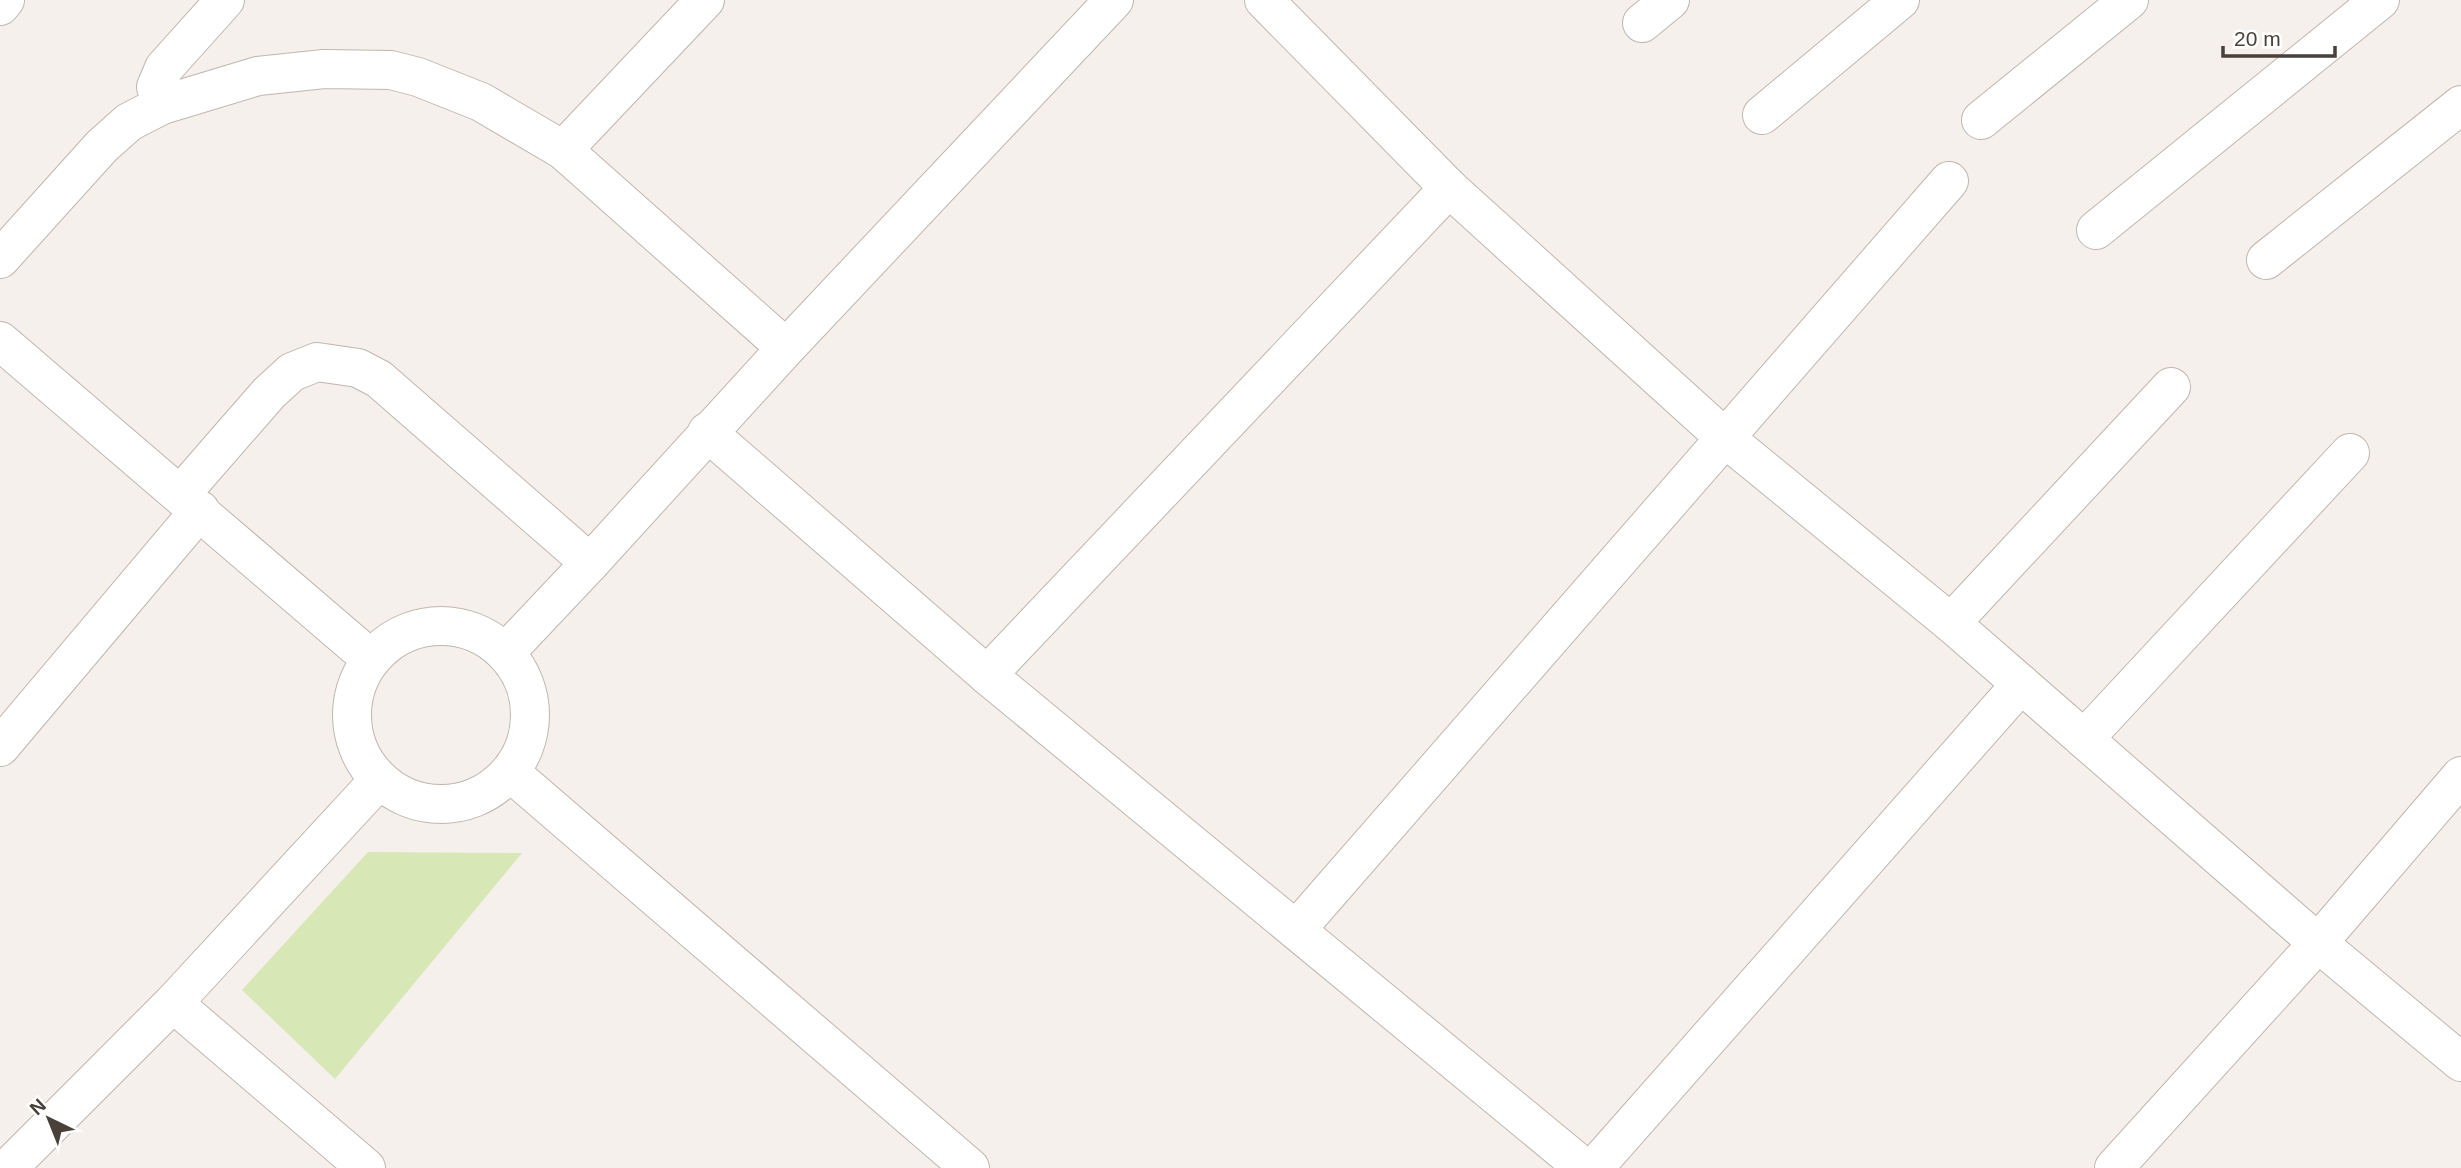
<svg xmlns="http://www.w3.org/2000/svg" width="2461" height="1168" font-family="Helvetica,sans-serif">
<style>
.green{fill:#d8e7b6}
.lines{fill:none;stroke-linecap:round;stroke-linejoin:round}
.minor-casing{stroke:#c0b6ae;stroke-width:40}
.minor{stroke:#fff;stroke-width:38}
</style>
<rect width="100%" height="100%" fill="#f5f0eb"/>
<polygon class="green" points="368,852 522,853 335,1079 242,990"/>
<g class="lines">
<g class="minor-casing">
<g id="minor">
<polyline points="1264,0 1449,188 1725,438 1951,623 2318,943 2461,1062"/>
<polyline points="0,6 5,0"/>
<polyline points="1642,23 1670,0"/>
<polyline points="162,105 156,87 164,68 225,0"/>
<polyline points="1762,115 1900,0"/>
<polyline points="1981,120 2129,0"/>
<polyline points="563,150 705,0"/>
<polyline points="2096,230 2380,0"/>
<polyline points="0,259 102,146 129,122 162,105 258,76 324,69 391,70 418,77 481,102 563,150 786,348"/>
<polyline points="2266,260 2461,105"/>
<polyline points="0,341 371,659"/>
<polyline points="707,432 987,675 1584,1168"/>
<polyline points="181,494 269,393 292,372 317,362 358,368 379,379 590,563"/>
<polyline points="1951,623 2171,387"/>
<circle cx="441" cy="715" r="89"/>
<polyline points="506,652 590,563 786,348 1114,0"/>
<polyline points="987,675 1449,188"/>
<polyline points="2084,739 2350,453"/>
<polyline points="0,747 200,510"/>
<polyline points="511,773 970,1168"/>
<polyline points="1296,930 1949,181"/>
<polyline points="173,1003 366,1168"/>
<polyline points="8,1168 173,1003 379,780"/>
<polyline points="1594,1168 2021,684"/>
<polyline points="2114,1168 2318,943 2461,776"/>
</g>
</g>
<use href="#minor" class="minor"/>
</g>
<g transform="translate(49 1119) rotate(317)" stroke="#ffffff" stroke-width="5" paint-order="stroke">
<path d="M0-5L12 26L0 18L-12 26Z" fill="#494039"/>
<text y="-10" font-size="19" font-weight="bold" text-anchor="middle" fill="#494039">N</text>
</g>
<path d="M2223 46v10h112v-10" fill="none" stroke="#494039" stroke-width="3.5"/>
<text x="2234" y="46" font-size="21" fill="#494039" stroke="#ffffff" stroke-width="5" paint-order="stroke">20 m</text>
</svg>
